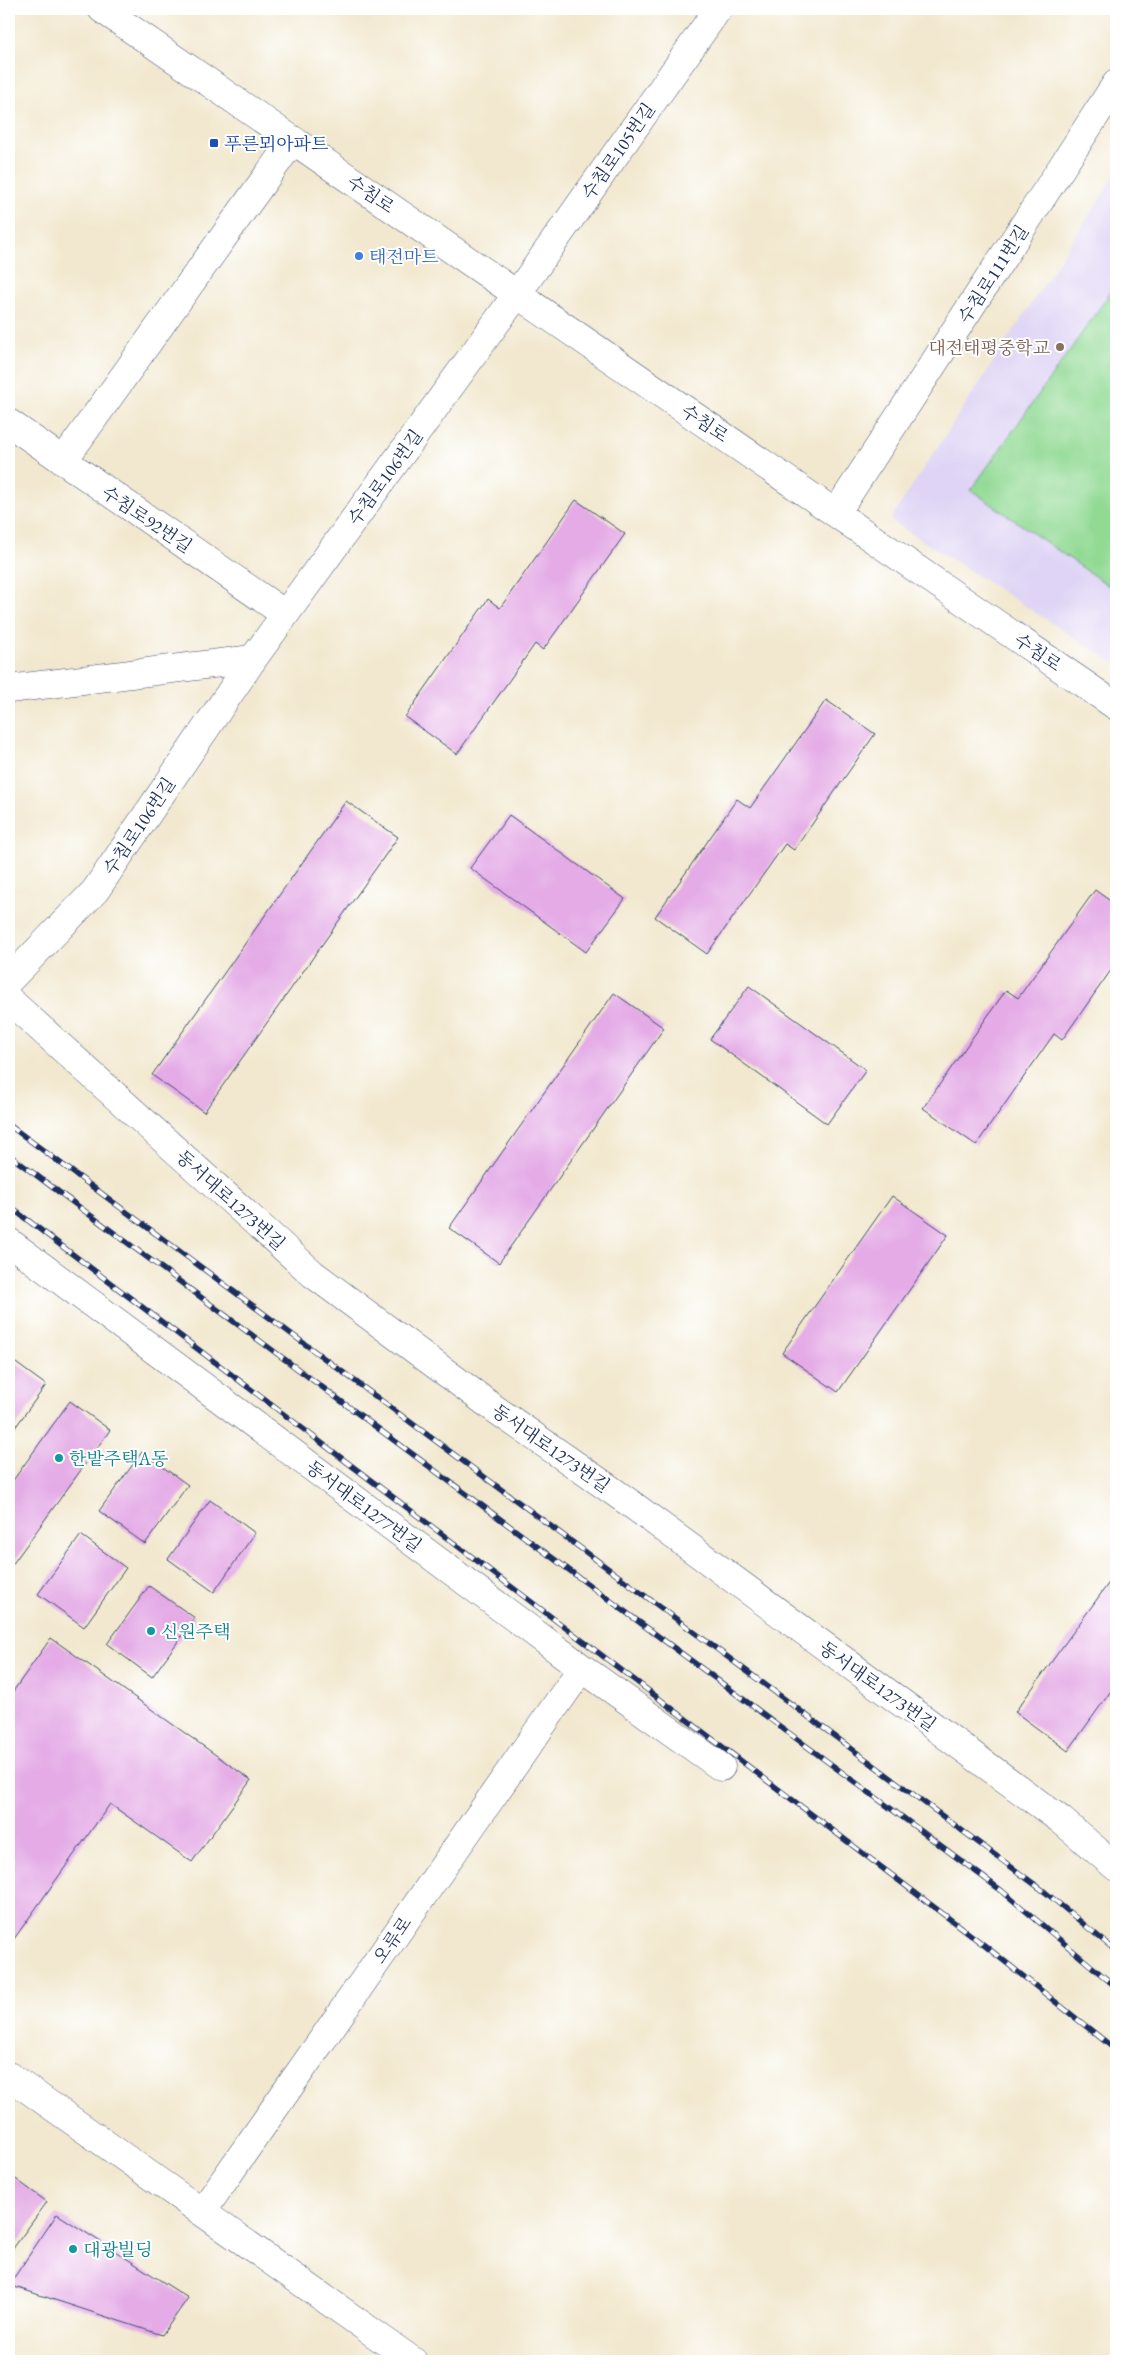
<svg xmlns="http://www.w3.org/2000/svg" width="1125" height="2370" font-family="'EB Garamond','Noto Serif KR',serif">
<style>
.built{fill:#dfd4f5}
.green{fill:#92da94;stroke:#568479}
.building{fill:#e4abe6}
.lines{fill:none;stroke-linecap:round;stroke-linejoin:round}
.street-casing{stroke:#3b4b6f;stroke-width:29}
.secondary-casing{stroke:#3b4b6f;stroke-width:29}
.street{stroke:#fff;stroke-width:28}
.secondary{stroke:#fff;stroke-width:28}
.rail-casing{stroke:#1b2f5e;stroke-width:5.5}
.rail{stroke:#fff;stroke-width:4;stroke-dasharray:11;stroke-linecap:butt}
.transit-dot{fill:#1a4fb4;stroke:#fff;stroke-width:2}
.shop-dot{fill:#3f7fe0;stroke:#fff;stroke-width:2}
.education-dot{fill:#8d6e63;stroke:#fff;stroke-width:2}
.culture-dot{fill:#0f9aa8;stroke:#fff;stroke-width:2}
.labels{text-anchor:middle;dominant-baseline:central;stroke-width:4;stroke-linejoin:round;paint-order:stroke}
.transit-label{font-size:18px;fill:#164399;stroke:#fff;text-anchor:start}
.street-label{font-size:18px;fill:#1b2f5e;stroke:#fff}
.shop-label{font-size:18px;fill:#366cbe;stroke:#fff;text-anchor:start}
.education-label{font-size:18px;fill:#785e54;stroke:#fff;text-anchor:end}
.culture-label{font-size:18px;fill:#0d838f;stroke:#fff;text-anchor:start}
</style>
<rect width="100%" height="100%" fill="#fff"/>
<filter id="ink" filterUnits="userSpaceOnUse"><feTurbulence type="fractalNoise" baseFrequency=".02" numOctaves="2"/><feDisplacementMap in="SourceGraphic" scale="10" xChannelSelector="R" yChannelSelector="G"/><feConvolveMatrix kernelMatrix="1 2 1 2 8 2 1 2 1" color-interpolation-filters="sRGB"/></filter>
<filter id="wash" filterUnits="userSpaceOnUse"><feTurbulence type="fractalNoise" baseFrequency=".0096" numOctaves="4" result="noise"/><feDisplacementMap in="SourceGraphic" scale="20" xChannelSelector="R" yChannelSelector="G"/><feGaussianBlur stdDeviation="1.12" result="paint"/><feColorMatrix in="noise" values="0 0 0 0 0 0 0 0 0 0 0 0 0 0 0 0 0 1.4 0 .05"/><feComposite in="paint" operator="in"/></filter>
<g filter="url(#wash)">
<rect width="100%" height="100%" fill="#f2e8cf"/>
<polygon class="built" points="1116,174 1116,664 890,520"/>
<polygon class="green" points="1111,292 1116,295 1116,591 971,490"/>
<g id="blocks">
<g class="building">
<polygon points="576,500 625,534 543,650 535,644 457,754 405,717 488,599 500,608"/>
<polygon points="826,700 875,734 794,850 785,844 707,954 655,917 737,799 750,808"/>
<polygon points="346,801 398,837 204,1112 152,1075"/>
<polygon points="509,815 625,899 586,952 470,868"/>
<polygon points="1095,890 1116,905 1116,963 1062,1040 1054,1034 976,1145 923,1108 1006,990 1018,998"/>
<polygon points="749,986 866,1070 827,1124 710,1039"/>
<polygon points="614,993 664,1028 499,1263 449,1228"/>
<polygon points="892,1196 948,1235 838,1392 782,1353"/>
<polygon points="9,1358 46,1385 9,1436"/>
<polygon points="70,1401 110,1430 9,1569 9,1486"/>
<polygon points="142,1452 188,1485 145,1544 99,1511"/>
<polygon points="210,1500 255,1533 214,1592 168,1559"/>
<polygon points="81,1535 126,1568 84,1627 38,1594"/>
<polygon points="1116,1573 1116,1684 1068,1751 1015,1712"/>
<polygon points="149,1586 195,1618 152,1677 107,1644"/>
<polygon points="51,1638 251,1780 192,1862 110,1804 9,1946 9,1697"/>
<polygon points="9,2174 47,2202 9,2254"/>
<polygon points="57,2214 188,2298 162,2335 9,2285"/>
</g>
</g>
</g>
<g filter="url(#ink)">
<use href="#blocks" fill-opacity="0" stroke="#3b4b6f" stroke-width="1"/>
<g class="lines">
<g class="street-casing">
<g id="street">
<polyline points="9,423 285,614"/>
<polyline points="63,461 293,140"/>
<polyline points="836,513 1116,84"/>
<polyline points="9,689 253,659"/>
<polyline points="9,980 95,891 253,659 517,294 718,9"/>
<polyline points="9,1000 313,1274 495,1409 627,1501 1061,1820 1116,1867"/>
<polyline points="9,1242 582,1668 721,1767"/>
<polyline points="202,2212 582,1668"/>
</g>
</g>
<g class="secondary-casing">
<g id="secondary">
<polyline points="102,9 1116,706"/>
<polyline points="9,2076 413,2361"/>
</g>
</g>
<use href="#street" class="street"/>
<use href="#secondary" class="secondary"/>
<g class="rail-casing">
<g id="rail">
<polyline points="9,1125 1045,1892 1116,1951"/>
<polyline points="9,1155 1002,1891 1116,1987"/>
<polyline points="9,1206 984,1945 1116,2050"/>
</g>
</g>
<use href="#rail" class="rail"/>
</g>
</g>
<rect class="transit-dot" x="209" y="138" width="10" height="10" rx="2.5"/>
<circle class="shop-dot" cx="359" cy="256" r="5"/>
<circle class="education-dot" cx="1060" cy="347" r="5"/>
<g class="culture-dot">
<circle cx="59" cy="1458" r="5"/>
<circle cx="151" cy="1631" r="5"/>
<circle cx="73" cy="2249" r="5"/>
</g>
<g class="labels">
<g class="transit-label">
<text x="224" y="143">푸른뫼아파트</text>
</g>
<g class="street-label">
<text transform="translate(618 151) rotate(-55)">수침로105번길</text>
<text transform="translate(371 194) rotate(34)">수침로</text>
<text transform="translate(993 274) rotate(-57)">수침로111번길</text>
<text transform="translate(705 423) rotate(34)">수침로</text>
<text transform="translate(385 477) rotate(-54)">수침로106번길</text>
<text transform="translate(147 519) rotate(34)">수침로92번길</text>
<text transform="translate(1038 652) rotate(34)">수침로</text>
<text transform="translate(139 826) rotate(-56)">수침로106번길</text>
<text transform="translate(231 1200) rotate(42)">동서대로1273번길</text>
<text transform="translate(551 1448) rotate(35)">동서대로1273번길</text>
<text transform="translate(364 1506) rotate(37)">동서대로1277번길</text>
<text transform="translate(878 1686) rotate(36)">동서대로1273번길</text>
<text transform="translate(392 1940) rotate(-55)">오류로</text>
</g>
<g class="shop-label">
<text x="369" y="256">태전마트</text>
</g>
<g class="education-label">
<text x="1050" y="347">대전태평중학교</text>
</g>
<g class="culture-label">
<text x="69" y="1458">한밭주택A동</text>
<text x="161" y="1631">신원주택</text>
<text x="83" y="2249">대광빌딩</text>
</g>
</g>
<rect width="1125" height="2370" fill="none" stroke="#fff" stroke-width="30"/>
</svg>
